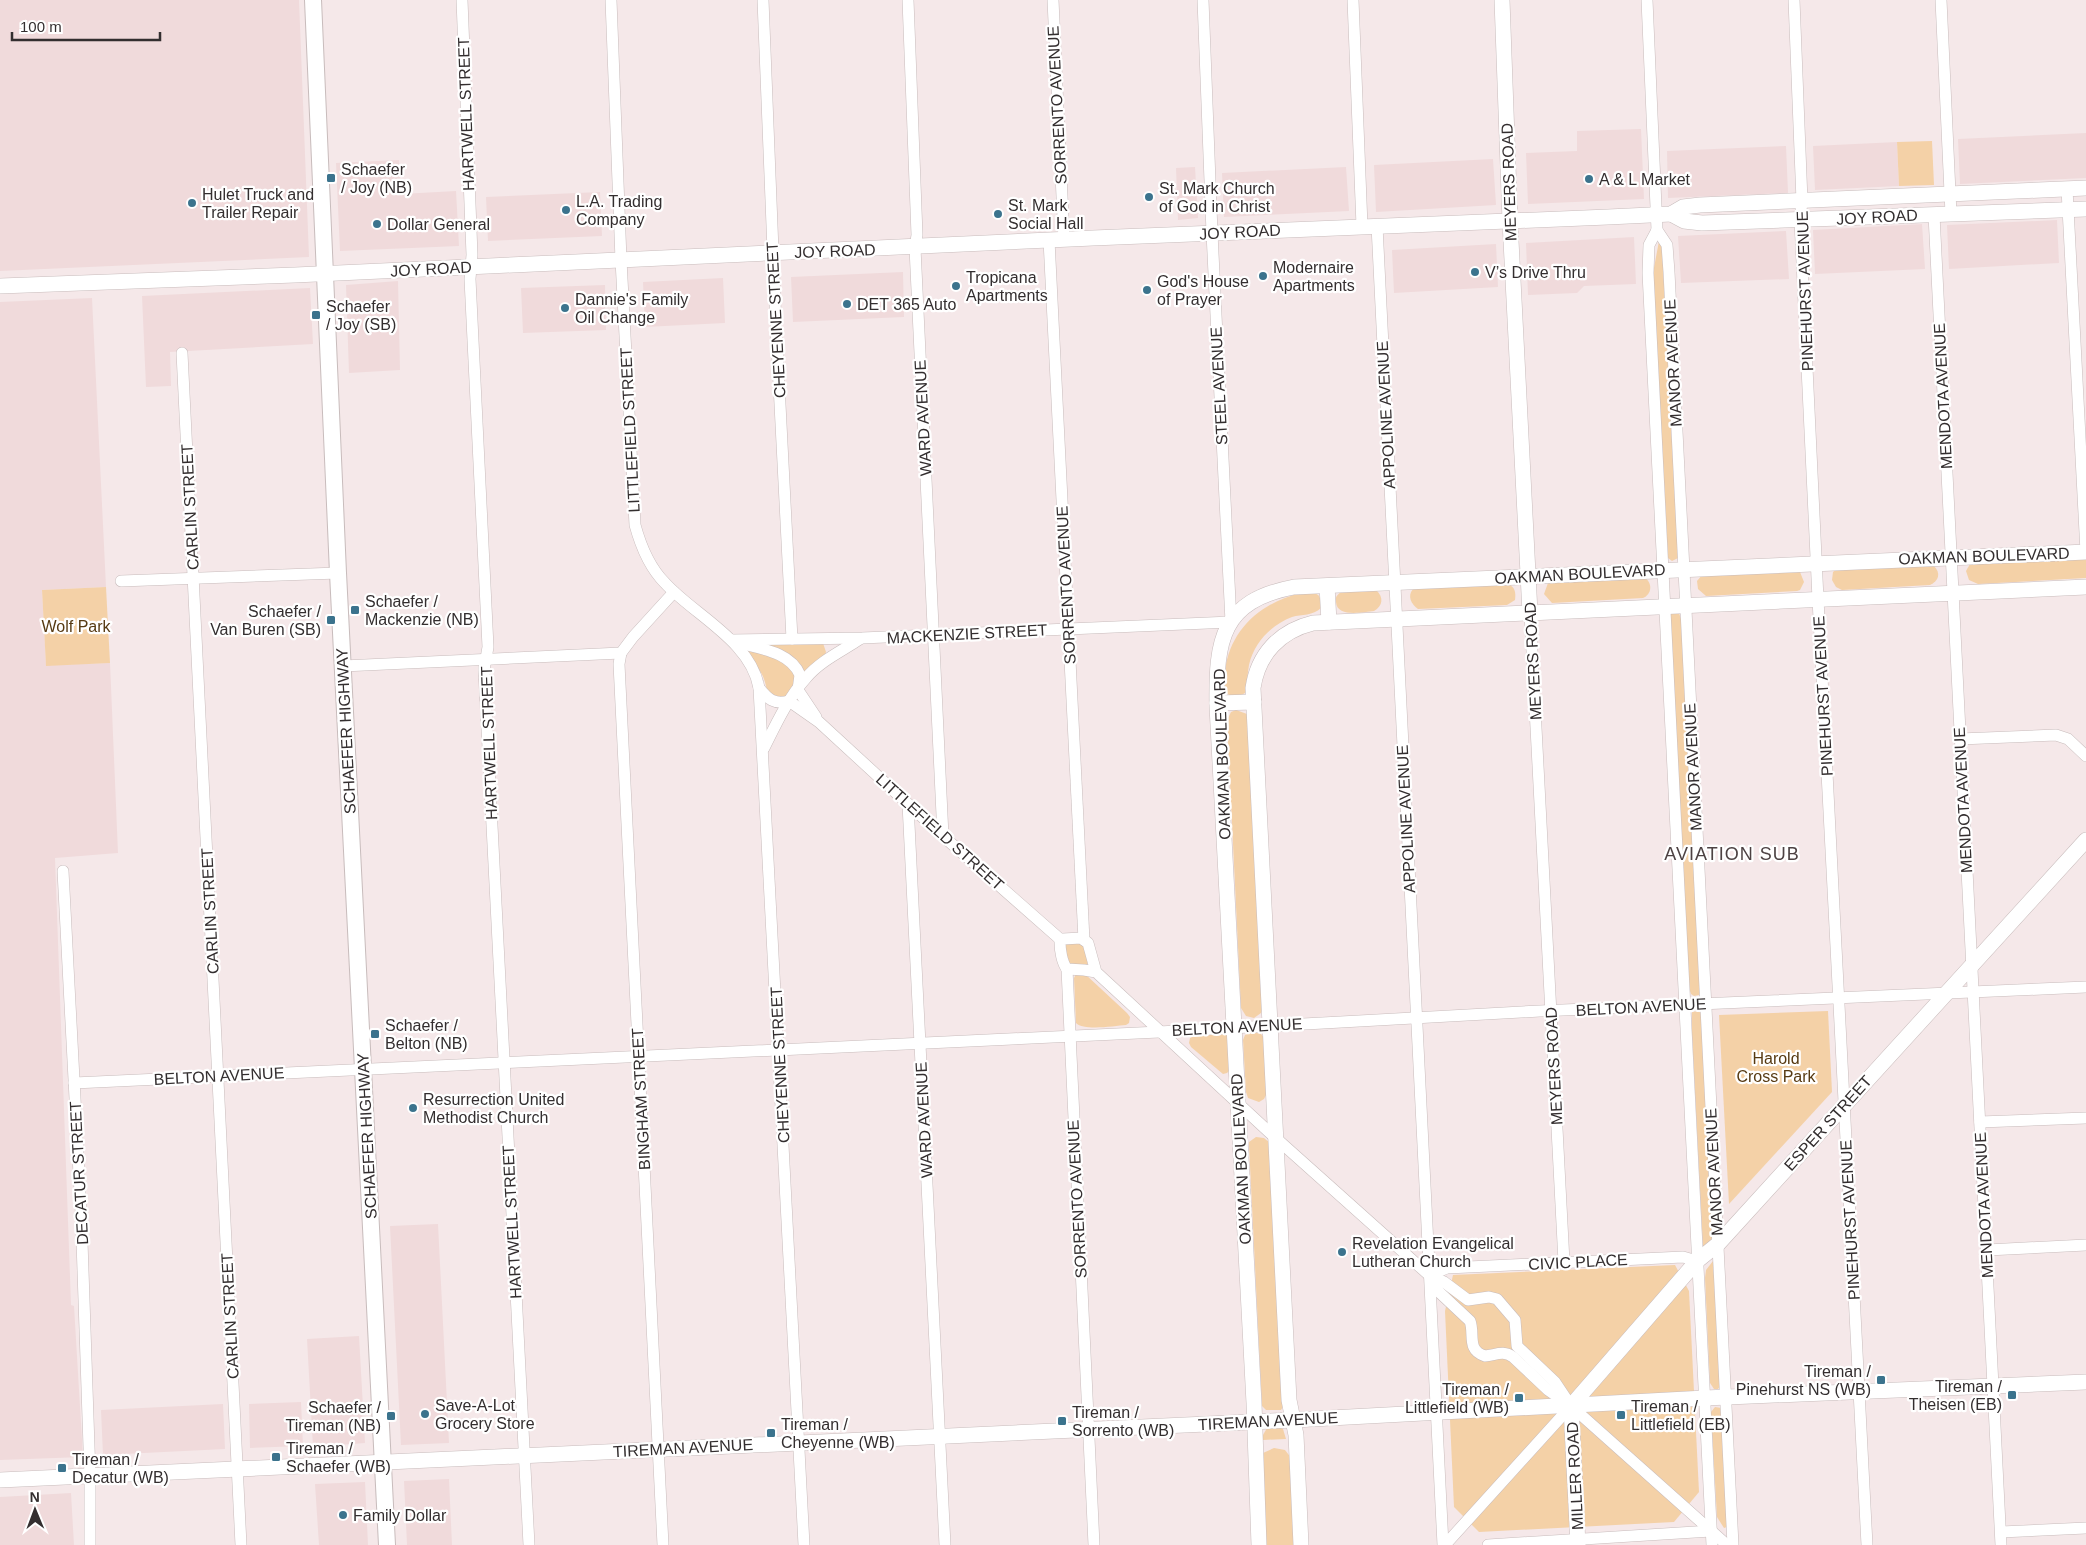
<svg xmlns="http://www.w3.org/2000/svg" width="2086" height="1545" font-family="Helvetica,sans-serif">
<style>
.built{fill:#f0dadb}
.green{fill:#f4d1a7}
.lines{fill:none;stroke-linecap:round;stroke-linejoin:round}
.minor-casing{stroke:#c8bcbc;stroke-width:12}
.tertiary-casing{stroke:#c8bcbc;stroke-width:16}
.secondary-casing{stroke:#c8bcbc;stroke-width:18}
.minor{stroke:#fff;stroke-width:11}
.tertiary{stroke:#fff;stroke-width:15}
.secondary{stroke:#fff;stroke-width:16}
.poi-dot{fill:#3b738d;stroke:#fff;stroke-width:2}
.labels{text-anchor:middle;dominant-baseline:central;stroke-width:4.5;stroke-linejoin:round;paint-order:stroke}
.street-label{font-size:16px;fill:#332e2f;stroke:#fff}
.poi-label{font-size:16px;fill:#332e2f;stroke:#fff;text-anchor:start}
.park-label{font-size:16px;fill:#573a12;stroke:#fff}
.neighbourhood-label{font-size:18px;letter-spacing:1px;fill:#4d4243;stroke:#fff}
</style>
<rect width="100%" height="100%" fill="#f5e8e9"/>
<g class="built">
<polygon points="0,0 299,0 309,257 0,271"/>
<polygon points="1641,129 1644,199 1528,204 1526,153 1577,151 1577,131"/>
<polygon points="2086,133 2086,178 1960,184 1958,139"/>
<polygon points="1897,142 1899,186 1815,190 1813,146"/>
<polygon points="1786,146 1788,193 1668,198 1667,151"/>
<polygon points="1493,159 1496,205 1376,212 1374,165"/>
<polygon points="399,160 401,194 456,191 459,246 340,251 336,163"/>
<polygon points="1195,167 1198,218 1178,220 1176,168"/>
<polygon points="1346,167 1349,211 1224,217 1222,173"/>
<polygon points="600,192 602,236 488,241 486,197"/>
<polygon points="2057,220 2059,263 1949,269 1947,225"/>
<polygon points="1922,224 1925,269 1815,274 1813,230"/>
<polygon points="1786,231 1789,279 1681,283 1678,236"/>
<polygon points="1634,237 1636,284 1584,286 1577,293 1528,295 1526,243"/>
<polygon points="1496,244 1498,287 1394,293 1392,250"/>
<polygon points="903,272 904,317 793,322 791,277"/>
<polygon points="723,278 725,323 645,327 643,282"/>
<polygon points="398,281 400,370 349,373 346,285"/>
<polygon points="605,285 606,330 523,333 521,288"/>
<polygon points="310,288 313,344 170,352 171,386 146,387 142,296"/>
<polygon points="92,298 106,587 42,590 46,665 110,663 118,853 55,858 71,1305 74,1306 83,1457 0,1460 0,302"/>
<polygon points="438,1224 449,1443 401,1445 390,1226"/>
<polygon points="359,1336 365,1443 313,1447 307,1339"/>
<polygon points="301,1402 303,1446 250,1448 249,1404"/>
<polygon points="223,1404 225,1449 103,1455 101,1410"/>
<polygon points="449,1479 452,1545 407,1545 404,1481"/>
<polygon points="365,1482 368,1545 319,1545 315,1484"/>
<polygon points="71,1493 74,1545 0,1545 0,1497"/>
</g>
<g class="green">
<polygon points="1932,141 1934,185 1899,186 1897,142"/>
<polygon points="1659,241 1662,245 1678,558 1672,561 1668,558 1653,273"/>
<polygon points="2086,558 2086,578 1978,584 1969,580 1966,571 1970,564"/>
<path d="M1934 566C1941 573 1939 581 1930 585L1842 590 1836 587 1832 580 1833 572 1837 569Z"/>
<polygon points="1800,572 1804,582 1800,590 1797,591 1706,596 1698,589 1697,581 1702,575"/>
<path d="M1644 577C1653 583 1652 594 1643 598L1552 603 1544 594 1548 583Z"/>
<path d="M1508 584C1515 587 1516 592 1515 600L1507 605 1418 609C1411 604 1407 596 1413 589Z"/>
<polygon points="106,587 110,663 46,666 42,590"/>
<path d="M1376 590C1384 597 1383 606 1374 611 1363 612 1337 618 1336 602 1335 597 1337 595 1341 592Z"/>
<path d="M1301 593C1317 593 1321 591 1321 608 1313 616 1302 614 1292 617 1271 625 1254 643 1249 665 1247 674 1248 683 1246 692 1242 696 1232 699 1228 694 1223 689 1224 678 1225 671 1230 629 1262 602 1301 593Z"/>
<polygon points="1672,613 1679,613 1681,619 1701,991 1699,995 1694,996 1691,994 1689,988 1670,615"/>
<polygon points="763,643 823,643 826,652 824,657 806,673"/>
<path d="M748 648C766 655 793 659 796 682L786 698C759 693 771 688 760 671 756 664 749 657 744 651Z"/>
<polygon points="1236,710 1247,714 1263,1008 1261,1013 1254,1018 1246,1016 1241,1008 1227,720 1231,712"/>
<polygon points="1076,941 1083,945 1088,963 1086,966 1070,965 1064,945"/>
<path d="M1076 974H1085L1127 1013 1130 1017 1129 1023 1126 1025C1114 1026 1084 1031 1076 1023L1074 978Z"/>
<polygon points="1698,1011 1701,1013 1713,1235 1711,1240 1703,1247 1692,1033 1692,1012"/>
<polygon points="1828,1011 1832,1092 1729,1204 1719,1015"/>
<polygon points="1252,1032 1261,1034 1265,1039 1267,1093 1264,1099 1259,1102 1248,1098 1246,1092 1243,1040 1245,1035"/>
<polygon points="1226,1034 1229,1039 1230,1070 1227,1073 1223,1074 1191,1047 1189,1043 1190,1038 1194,1036"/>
<polygon points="1256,1137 1264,1138 1270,1143 1284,1405 1281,1410 1266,1410 1262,1406 1249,1146 1249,1142"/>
<polygon points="1713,1261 1721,1385 1718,1389 1714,1389 1710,1383 1705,1278 1706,1270"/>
<polygon points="1675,1265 1689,1291 1699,1492 1674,1522 1479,1532 1454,1507 1445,1311 1453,1275"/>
<polygon points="1715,1407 1721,1408 1727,1527 1724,1528 1717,1517 1711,1412"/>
<polygon points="1267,1428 1280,1428 1283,1429 1286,1439 1263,1440 1263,1435"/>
<polygon points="1274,1448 1285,1450 1292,1459 1296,1545 1263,1545 1260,1458 1263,1453"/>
</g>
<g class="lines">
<g class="minor-casing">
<g id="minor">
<polyline points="462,0 472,255 470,279 488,647 484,670 529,1545"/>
<path d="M611 0 621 260 635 525C641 547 649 567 665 583 694 615 751 641 759 688L804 1545"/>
<polyline points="763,0 776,326 792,639"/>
<polyline points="908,0 917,235 915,248 943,836"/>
<polyline points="1053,0 1064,240"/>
<polyline points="1353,0 1362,226"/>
<polyline points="1647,0 1657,230 1667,245 1669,272 1733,1545"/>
<polyline points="1794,0 1802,201 1800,220 1818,599 1867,1545"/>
<polyline points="1941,0 1951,214"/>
<polyline points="2067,189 2086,552"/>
<polyline points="1934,215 2001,1545"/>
<polyline points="1377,226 1443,1545"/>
<polyline points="1657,230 1649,245 1648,273 1712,1545"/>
<polyline points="1049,240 1084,940"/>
<polyline points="182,353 241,1545"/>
<polyline points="121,581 338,573"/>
<polyline points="1530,613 1564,1262"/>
<polyline points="732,640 862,638 1231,622 1212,233 1203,0"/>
<path d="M743 644C763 649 791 653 800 675L798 690 816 717"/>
<polyline points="621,653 619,664 663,1545"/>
<polyline points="343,666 621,653 633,637 674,592"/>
<path d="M759 688C768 699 774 705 789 701L819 722 944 837 1061 940"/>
<polyline points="1960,739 2056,735 2068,739 2086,756"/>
<path d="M764 748C776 724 788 698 806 678 820 661 842 651 860 639"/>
<polyline points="908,804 945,1545"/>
<polyline points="63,871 81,1212 90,1476 90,1545"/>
<polyline points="1067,969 1094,1545"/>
<path d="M1096 972 1088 943 1081 938 1063 939 1060 942C1060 950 1062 963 1067 969L1084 970 1096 972 1269 1132 1429 1275 1444 1282 1468 1300 1489 1297 1497 1299 1515 1320 1517 1346 1555 1382 1571 1406"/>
<polyline points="74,1083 1159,1032 1540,1011 2086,987"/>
<polyline points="1980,1122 2086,1118"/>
<polyline points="1987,1250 2086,1245"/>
<polyline points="1429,1275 1447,1268 1683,1257 1697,1261"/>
<path d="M1431 1279 1439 1292 1470 1321C1475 1334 1466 1350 1485 1356 1496 1355 1503 1350 1513 1357L1548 1390 1571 1406 1727 1545"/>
<polyline points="2001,1532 2086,1528"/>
<polyline points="1445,1545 1571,1406"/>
<polyline points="1488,1545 1711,1531"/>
</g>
</g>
<g class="tertiary-casing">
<g id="tertiary">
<polyline points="1502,0 1510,221 1530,613"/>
<polyline points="1671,214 1684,221 1702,223 2086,209"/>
<polyline points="0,286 295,275 1093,238 1608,217 1671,214 1683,207 1700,205 2086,188"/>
<polyline points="1327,586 1329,622"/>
<polyline points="1217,703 1254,702"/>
<polyline points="1571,1406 1697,1261 1718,1244 2086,840"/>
<polyline points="1571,1406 1578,1545"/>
<polyline points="0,1480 1293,1420 1705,1398 2086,1382"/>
<path d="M1259 1545 1254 1403 1217 706C1216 640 1221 601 1294 587L2086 552"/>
<path d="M1301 1545 1296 1435 1289 1400 1253 688C1258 654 1280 631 1313 623L2086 587"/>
</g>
</g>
<g class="secondary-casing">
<polyline id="secondary" points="313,0 338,573 387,1545"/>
</g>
<use href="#minor" class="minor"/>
<use href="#tertiary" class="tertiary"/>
<use href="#secondary" class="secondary"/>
</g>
<g class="poi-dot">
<rect x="326" y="173" width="10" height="10" rx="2.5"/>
<circle cx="1589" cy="179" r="5"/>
<circle cx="1149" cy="197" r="5"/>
<circle cx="192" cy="203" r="5"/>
<circle cx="566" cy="210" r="5"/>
<circle cx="998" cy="214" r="5"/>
<circle cx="377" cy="224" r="5"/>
<circle cx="1475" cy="272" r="5"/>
<circle cx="1263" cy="276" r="5"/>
<circle cx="956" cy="286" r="5"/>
<circle cx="1147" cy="290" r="5"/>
<circle cx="847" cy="304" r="5"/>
<circle cx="565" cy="308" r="5"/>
<rect x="311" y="310" width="10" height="10" rx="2.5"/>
<rect x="350" y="605" width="10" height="10" rx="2.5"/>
<rect x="326" y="615" width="10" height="10" rx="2.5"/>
<rect x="370" y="1029" width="10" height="10" rx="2.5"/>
<circle cx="413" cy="1108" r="5"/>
<circle cx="1342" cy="1252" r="5"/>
<rect x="1876" y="1375" width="10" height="10" rx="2.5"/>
<rect x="2007" y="1390" width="10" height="10" rx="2.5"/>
<rect x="1514" y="1393" width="10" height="10" rx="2.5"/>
<circle cx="425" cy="1414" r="5"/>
<rect x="1616" y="1410" width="10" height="10" rx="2.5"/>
<rect x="386" y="1411" width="10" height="10" rx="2.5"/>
<rect x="1057" y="1416" width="10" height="10" rx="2.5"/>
<rect x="766" y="1428" width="10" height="10" rx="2.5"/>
<rect x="271" y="1452" width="10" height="10" rx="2.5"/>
<rect x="57" y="1463" width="10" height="10" rx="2.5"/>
<circle cx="343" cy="1515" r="5"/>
</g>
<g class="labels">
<g class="street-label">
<text transform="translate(1057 105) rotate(-93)">SORRENTO AVENUE</text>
<text transform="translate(466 114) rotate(-92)">HARTWELL STREET</text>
<text transform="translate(1509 182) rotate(-92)">MEYERS ROAD</text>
<text transform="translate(1877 217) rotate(-3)">JOY ROAD</text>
<text transform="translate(1240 232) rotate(-3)">JOY ROAD</text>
<text transform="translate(835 251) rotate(-2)">JOY ROAD</text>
<text transform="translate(431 269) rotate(-3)">JOY ROAD</text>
<text transform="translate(1805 291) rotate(-92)">PINEHURST AVENUE</text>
<text transform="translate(776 320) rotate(-93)">CHEYENNE STREET</text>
<text transform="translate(1673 363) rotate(-93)">MANOR AVENUE</text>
<text transform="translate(1219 386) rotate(-93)">STEEL AVENUE</text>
<text transform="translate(1943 396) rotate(-93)">MENDOTA AVENUE</text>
<text transform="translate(1386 415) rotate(-93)">APPOLINE AVENUE</text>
<text transform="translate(923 418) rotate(-93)">WARD AVENUE</text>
<text transform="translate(630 430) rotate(-93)">LITTLEFIELD STREET</text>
<text transform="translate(190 507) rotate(-93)">CARLIN STREET</text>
<text transform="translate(1984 556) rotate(-2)">OAKMAN BOULEVARD</text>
<text transform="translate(1580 574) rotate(-3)">OAKMAN BOULEVARD</text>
<text transform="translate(1066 585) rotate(-93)">SORRENTO AVENUE</text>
<text transform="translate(967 634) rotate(-3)">MACKENZIE STREET</text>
<text transform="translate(1533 661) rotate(-93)">MEYERS ROAD</text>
<text transform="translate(1823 696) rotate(-93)">PINEHURST AVENUE</text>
<text transform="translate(346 731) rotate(-93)">SCHAEFER HIGHWAY</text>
<text transform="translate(489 743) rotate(-92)">HARTWELL STREET</text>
<text transform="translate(1222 754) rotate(-92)">OAKMAN BOULEVARD</text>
<text transform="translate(1693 767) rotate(-93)">MANOR AVENUE</text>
<text transform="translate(1963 800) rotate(-93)">MENDOTA AVENUE</text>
<text transform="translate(1406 819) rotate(-93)">APPOLINE AVENUE</text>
<text transform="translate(940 832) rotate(42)">LITTLEFIELD STREET</text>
<text transform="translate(210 911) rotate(-93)">CARLIN STREET</text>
<text transform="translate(1641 1007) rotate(-3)">BELTON AVENUE</text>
<text transform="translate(1237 1027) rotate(-3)">BELTON AVENUE</text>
<text transform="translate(780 1065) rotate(-93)">CHEYENNE STREET</text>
<text transform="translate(1554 1066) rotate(-93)">MEYERS ROAD</text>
<text transform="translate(219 1076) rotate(-3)">BELTON AVENUE</text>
<text transform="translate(641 1099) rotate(-93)">BINGHAM STREET</text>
<text transform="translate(924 1120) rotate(-93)">WARD AVENUE</text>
<text transform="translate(1828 1123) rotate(-48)">ESPER STREET</text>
<text transform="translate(367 1136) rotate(-93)">SCHAEFER HIGHWAY</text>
<text transform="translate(1241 1159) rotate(-93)">OAKMAN BOULEVARD</text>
<text transform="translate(1714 1172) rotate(-93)">MANOR AVENUE</text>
<text transform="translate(79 1173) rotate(-93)">DECATUR STREET</text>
<text transform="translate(1077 1199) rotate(-93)">SORRENTO AVENUE</text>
<text transform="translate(1984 1205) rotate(-93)">MENDOTA AVENUE</text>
<text transform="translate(1850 1220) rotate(-93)">PINEHURST AVENUE</text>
<text transform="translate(512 1222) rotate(-93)">HARTWELL STREET</text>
<text transform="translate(1578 1262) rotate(-3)">CIVIC PLACE</text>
<text transform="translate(230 1316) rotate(-93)">CARLIN STREET</text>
<text transform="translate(1268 1421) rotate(-3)">TIREMAN AVENUE</text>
<text transform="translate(683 1448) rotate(-3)">TIREMAN AVENUE</text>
<text transform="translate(1575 1476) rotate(-93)">MILLER ROAD</text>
</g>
<g class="poi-label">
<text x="341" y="169">Schaefer<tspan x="341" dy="18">/ Joy (NB)</tspan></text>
<text x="1599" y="179">A &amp; L Market</text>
<text x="1159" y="188">St. Mark Church<tspan x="1159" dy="18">of God in Christ</tspan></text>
<text x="202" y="194">Hulet Truck and<tspan x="202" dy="18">Trailer Repair</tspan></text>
<text x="576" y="201">L.A. Trading<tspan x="576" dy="18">Company</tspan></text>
<text x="1008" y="205">St. Mark<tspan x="1008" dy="18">Social Hall</tspan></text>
<text x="387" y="224">Dollar General</text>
<text x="1273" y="267">Modernaire<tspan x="1273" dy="18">Apartments</tspan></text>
<text x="1485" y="272">V’s Drive Thru</text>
<text x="966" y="277">Tropicana<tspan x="966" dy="18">Apartments</tspan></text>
<text x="1157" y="281">God's House<tspan x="1157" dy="18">of Prayer</tspan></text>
<text x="575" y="299">Dannie's Family<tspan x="575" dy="18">Oil Change</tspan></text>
<text x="857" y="304">DET 365 Auto</text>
<text x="326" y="306">Schaefer<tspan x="326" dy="18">/ Joy (SB)</tspan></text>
<text x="365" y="601">Schaefer /<tspan x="365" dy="18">Mackenzie (NB)</tspan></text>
<text x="321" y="611" text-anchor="end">Schaefer /<tspan x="321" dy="18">Van Buren (SB)</tspan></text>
<text x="385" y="1025">Schaefer /<tspan x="385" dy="18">Belton (NB)</tspan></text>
<text x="423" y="1099">Resurrection United<tspan x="423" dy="18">Methodist Church</tspan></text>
<text x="1352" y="1243">Revelation Evangelical<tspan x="1352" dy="18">Lutheran Church</tspan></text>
<text x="1871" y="1371" text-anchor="end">Tireman /<tspan x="1871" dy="18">Pinehurst NS (WB)</tspan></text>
<text x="2002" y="1386" text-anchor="end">Tireman /<tspan x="2002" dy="18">Theisen (EB)</tspan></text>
<text x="1509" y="1389" text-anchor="end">Tireman /<tspan x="1509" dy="18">Littlefield (WB)</tspan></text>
<text x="435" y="1405">Save-A-Lot<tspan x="435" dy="18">Grocery Store</tspan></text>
<text x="1631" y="1406">Tireman /<tspan x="1631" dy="18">Littlefield (EB)</tspan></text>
<text x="381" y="1407" text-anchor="end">Schaefer /<tspan x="381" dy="18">Tireman (NB)</tspan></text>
<text x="1072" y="1412">Tireman /<tspan x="1072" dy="18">Sorrento (WB)</tspan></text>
<text x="781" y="1424">Tireman /<tspan x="781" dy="18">Cheyenne (WB)</tspan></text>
<text x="286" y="1448">Tireman /<tspan x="286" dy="18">Schaefer (WB)</tspan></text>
<text x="72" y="1459">Tireman /<tspan x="72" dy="18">Decatur (WB)</tspan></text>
<text x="353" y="1515">Family Dollar</text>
</g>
<g class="park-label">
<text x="76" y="626">Wolf Park</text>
<text x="1776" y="1058">Harold<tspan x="1776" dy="18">Cross Park</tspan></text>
</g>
<g class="neighbourhood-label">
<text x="1732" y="854">AVIATION SUB</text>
</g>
</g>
<g transform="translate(35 1510) rotate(359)" stroke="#ffffff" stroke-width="4" paint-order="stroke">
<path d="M0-4L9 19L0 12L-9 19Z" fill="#332e2f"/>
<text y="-8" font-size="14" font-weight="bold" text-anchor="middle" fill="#332e2f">N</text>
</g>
<path d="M12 32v8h148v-8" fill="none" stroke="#332e2f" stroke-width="2.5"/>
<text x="20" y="32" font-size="15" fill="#332e2f" stroke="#ffffff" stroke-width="4" paint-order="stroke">100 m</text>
</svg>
